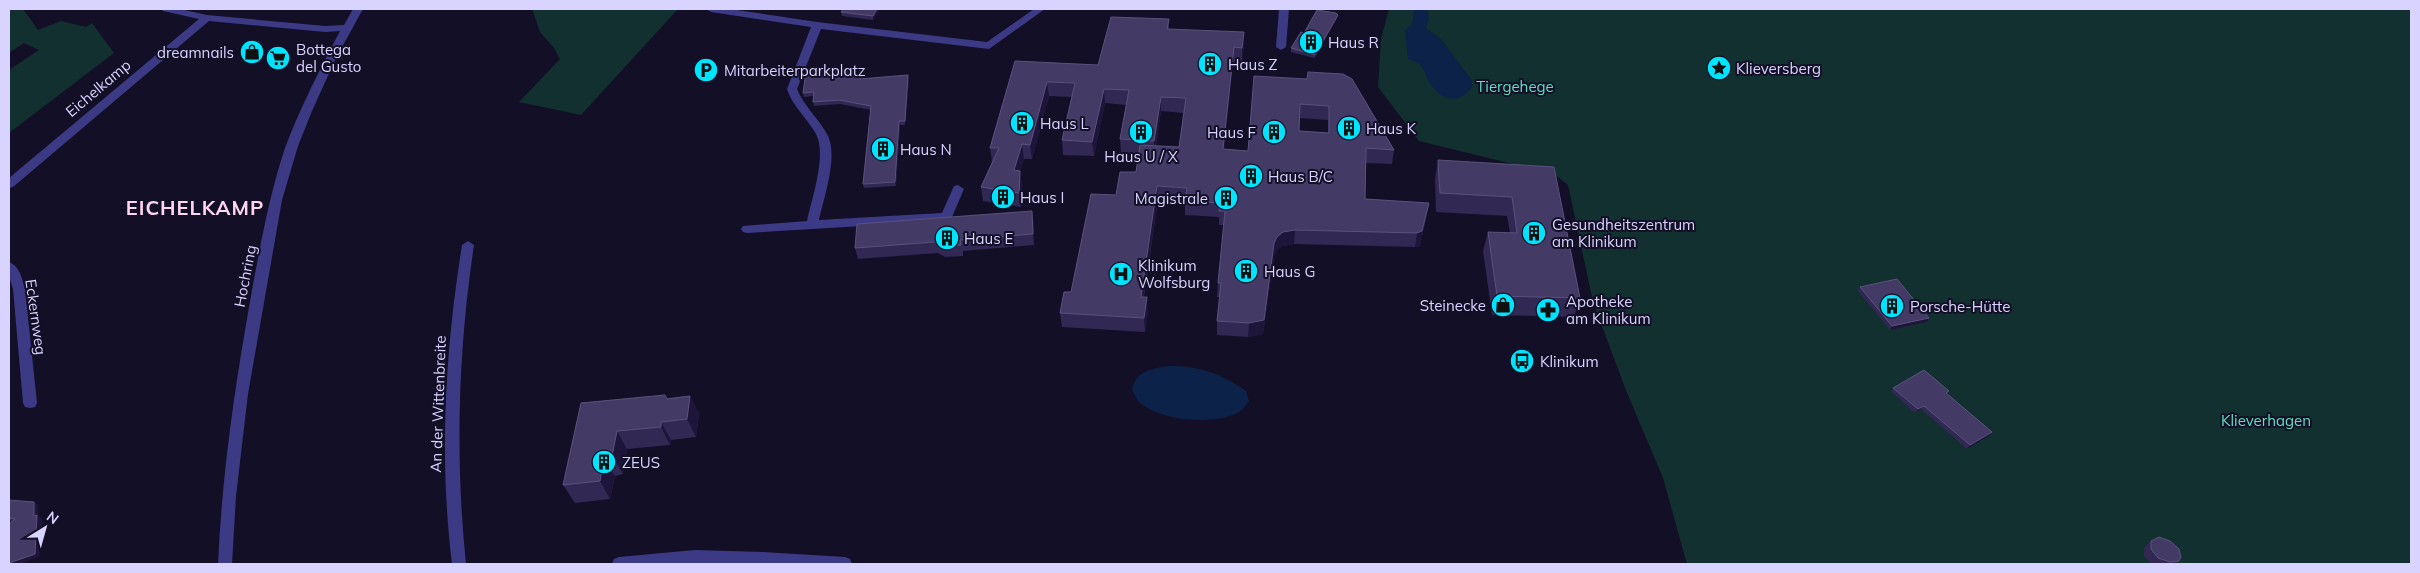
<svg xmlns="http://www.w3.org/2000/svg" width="2420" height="573" font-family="Mulish,sans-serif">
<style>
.green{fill:#12302f}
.water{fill:#0c2248}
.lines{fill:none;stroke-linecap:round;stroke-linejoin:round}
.minor{fill:#3d3a85;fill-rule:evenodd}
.wall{fill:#312854;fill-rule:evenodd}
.shaded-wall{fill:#1d163a}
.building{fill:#433a66;stroke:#5a527e;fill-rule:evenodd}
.labels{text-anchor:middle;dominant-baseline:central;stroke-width:4;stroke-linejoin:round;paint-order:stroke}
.poi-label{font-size:15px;fill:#d9d4ff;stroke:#130f26;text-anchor:start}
.park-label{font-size:15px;fill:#5fe0c0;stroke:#130f26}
.street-label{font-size:15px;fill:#d9d4ff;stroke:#130f26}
.district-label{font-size:20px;font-weight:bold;letter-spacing:1px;fill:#ffd6f0;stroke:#130f26}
</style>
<rect width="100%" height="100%" fill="#130f26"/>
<g class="green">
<polygon points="9,9 23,9 38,30 61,21 86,27 92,23 114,53 9,133 9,70 39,50 24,43 9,53"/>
<polygon points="532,9 678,9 581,115 519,102 560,59 554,48 540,32"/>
<polygon points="1389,9 2411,9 2411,564 1687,564 1663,478 1627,393 1593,302 1568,185 1554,174 1419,141 1378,87 1381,39"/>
</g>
<g class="water">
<path d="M1415 9 1428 10 1429 19 1426 28 1441 39 1471 79 1473 86C1459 106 1441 101 1429 82 1426 76 1424 68 1419 64 1417 62 1411 60 1408 59L1405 31 1412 23Z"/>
<path d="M1169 366C1199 365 1222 374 1246 391L1249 401C1245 407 1241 412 1235 414 1209 425 1163 421 1140 403 1137 400 1134 394 1132 390 1136 370 1151 369 1169 366Z"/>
</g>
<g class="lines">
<g class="minor">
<path d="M162 9H180L207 15 325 26 344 25 353 9H363L336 58 312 111 298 146 282 200 248 394 236 496 232 564H218C222 474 235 385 251 296 260 247 269 196 285 148 300 108 320 69 340 31L325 32 209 21 13 187 9 188V178L199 19 163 11Z"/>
<path d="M706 9H730L817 22 987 42 1034 9H1045L989 49 821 29 797 89C804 106 818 118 827 134 839 155 824 197 819 220L942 213 954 186 958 185 964 189 952 217 946 221 747 233 743 232 741 229 743 226 807 221C812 198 827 155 816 134 807 118 793 107 787 89L811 27 711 12Z"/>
<polygon points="1279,9 1289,9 1286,47 1281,50 1276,47"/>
<path d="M468 241 474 245C458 352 455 457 466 564H452C439 458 445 351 462 245Z"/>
<path d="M9 262C20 266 22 279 25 289L37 403 35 407 30 408 25 407 23 403 13 289 9 276Z"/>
<polygon points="695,550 763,552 845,557 850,559 852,564 612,564 614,559 619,557"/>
</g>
</g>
<g class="wall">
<polygon points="843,9 880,9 873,20 842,16 841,12"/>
<polygon points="1338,15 1337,18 1315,58 1291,52 1291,48 1304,33"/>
<path d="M1169 19V29L1244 46 1242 62H1233L1224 149 1248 151 1307 79 1394 150 1392 164 1366 163 1365 199 1429 203 1426 218 1420 246 1415 247 1294 244 1282 246 1276 251 1274 257 1263 334 1248 337 1217 335V321L1220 297H1217L1218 283 1224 225H1219V217L1185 215V202L1158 200 1144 297 1148 311 1145 332 1062 327 1060 313 1071 292 1116 195 1136 172 1139 154 1121 153 1120 139 1127 105 1105 103 1094 156 1063 155 1062 140 1072 97 1049 96 1032 159H1024L1020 171 1022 185 1021 207 983 201 981 187 992 162 990 148 1015 61 1098 65ZM1161 111 1184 113 1179 147 1156 146ZM1299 118 1328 120V133L1299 131Z"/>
<polygon points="856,71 856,74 861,79 908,75 909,79 905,125 900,125 896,186 864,188 863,184 871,110 840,104 814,106 813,102 814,96 804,97 803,93"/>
<polygon points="1438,160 1554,167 1580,298 1574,317 1492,315 1483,251 1488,232 1510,233 1507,216 1436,212 1435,179"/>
<polygon points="1034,222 1034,245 963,251 963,256 945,257 938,253 858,259 855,248"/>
<polygon points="1860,287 1927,322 1890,330 1858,291"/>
<polygon points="1893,388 1947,394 1992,432 1989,436 1967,449 1921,409 1915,413 1891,391"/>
<polygon points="690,396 699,414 696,437 671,440 670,445 627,449 623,474 615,476 610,499 575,503 563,485 581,403 667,398"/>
<polygon points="9,500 34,502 38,505 38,516 42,519 39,557 12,522 9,521"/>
<polygon points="2151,541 2179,561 2175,564 2151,564 2144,556 2144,548"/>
</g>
<g class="shaded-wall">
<polygon points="877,9 880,9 873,20 873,16"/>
<polygon points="1338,15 1337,18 1315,58 1315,55"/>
<polygon points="1244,32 1244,46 1242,62 1242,48"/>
<polygon points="1234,47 1233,62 1223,164 1223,149"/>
<polygon points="908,75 909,79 905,125 905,121"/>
<polygon points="1047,82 1049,96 1032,159 1030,145"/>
<polygon points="1104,89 1105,103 1094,156 1092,142"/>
<polygon points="1161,97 1161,111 1154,155 1154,141"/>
<polygon points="899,121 900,125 896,186 895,182"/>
<polygon points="1022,144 1024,159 1016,185 1014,170"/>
<polygon points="1020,171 1022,185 1021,207 1019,193"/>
<polygon points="1157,186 1158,200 1141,311 1141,297"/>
<polygon points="1429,203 1426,218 1420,246 1415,247 1417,233"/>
<polygon points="1032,211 1034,222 1034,245 1033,234"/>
<polygon points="1295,230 1294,244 1282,246 1276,251 1274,257 1263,334 1248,337 1249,323 1277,237 1283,232"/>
<polygon points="1147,297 1148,311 1145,332 1144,318"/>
<polygon points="1929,318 1927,322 1890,330 1892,326"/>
<polygon points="690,396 699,414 696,437 687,419"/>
<polygon points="1924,406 1921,409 1915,413 1918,409"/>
<polygon points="661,422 671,440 670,445 661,427"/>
<polygon points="617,431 627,449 623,474 612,456"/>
<polygon points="1992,432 1989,436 1967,449 1970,445"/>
<polygon points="604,457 615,476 610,499 600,481"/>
<polygon points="34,502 38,505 38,516 42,519 39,557 20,564 9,564 34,516"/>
</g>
<g class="building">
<polygon points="843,9 877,9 873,16 841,12"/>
<polygon points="1317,10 1336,13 1338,15 1315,55 1291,48 1301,32 1304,33"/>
<path d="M1111 17 1169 19 1167 29 1244 32 1242 48 1234 47 1223 149 1248 151 1254 76 1307 79 1308 72 1343 74 1352 79 1394 150 1366 148 1365 199 1429 203 1422 231 1417 233 1295 230 1283 232 1277 237 1274 243 1264 320 1249 323 1217 321 1221 283H1218L1225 211H1219L1220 203 1185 201 1187 188 1157 186 1141 297H1147L1144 318 1060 313 1064 292H1071L1091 194 1116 195 1120 172H1136L1140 145 1179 147 1186 98 1161 97 1154 141 1120 139 1129 90 1104 89 1092 142 1062 140 1075 83 1047 82 1030 145 1022 144 1014 170 1020 171 1019 193 981 187 999 148H990L1015 61 1098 65ZM1300 104 1329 106V133L1299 131Z"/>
<polygon points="855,67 854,75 860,74 860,79 908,75 905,121 899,121 895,182 863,184 871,106 839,100 813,102 814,92 803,93 806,71"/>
<polygon points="1438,160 1554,167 1580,298 1497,296 1488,232 1517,233 1512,197 1440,193"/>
<polygon points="1032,211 1033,234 960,240 961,245 942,246 935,242 855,248 857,224"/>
<polygon points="1897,279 1929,318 1892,326 1860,287"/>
<polygon points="1924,370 1949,391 1946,393 1992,432 1970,445 1924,406 1918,409 1893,388"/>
<polygon points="665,395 667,399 690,396 687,419 661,422 661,427 617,431 612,456 604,457 600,481 563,485 581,403"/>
<polygon points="9,500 34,502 34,516 37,515 35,554 9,563 9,524 15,519 9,518"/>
<polygon points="2159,537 2170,541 2179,549 2181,557 2179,561 2170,562 2158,558 2151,549 2151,541"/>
</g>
<defs>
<g id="building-disc" transform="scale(1.25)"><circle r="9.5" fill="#00e5ff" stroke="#130f26"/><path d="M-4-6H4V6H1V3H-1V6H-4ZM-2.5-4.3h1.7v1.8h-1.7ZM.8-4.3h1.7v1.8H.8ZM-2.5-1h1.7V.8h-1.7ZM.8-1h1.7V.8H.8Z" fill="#111"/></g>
<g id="shop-disc" transform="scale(1.25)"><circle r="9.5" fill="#00e5ff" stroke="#130f26"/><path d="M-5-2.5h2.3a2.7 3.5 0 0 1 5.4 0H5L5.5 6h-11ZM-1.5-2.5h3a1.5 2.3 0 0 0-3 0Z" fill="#111"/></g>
<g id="supermarket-disc" transform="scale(1.25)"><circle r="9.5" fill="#00e5ff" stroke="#130f26"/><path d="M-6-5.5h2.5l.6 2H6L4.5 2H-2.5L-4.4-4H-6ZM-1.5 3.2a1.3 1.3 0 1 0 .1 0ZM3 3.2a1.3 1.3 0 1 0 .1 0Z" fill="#111"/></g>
<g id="sight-disc" transform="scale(1.25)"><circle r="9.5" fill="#00e5ff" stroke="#130f26"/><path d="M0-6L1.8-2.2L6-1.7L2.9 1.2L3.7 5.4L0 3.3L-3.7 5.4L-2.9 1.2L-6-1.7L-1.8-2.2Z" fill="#111"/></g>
<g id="parking-disc" transform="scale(1.25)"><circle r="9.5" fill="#00e5ff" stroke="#130f26"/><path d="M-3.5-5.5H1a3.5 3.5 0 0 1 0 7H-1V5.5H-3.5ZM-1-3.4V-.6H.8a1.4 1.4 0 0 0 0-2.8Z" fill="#111"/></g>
<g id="hospital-disc" transform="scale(1.25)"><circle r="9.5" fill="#00e5ff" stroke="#130f26"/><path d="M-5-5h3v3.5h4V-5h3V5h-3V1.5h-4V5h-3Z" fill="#111"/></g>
<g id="pharmacy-disc" transform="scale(1.25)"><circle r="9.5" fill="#00e5ff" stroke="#130f26"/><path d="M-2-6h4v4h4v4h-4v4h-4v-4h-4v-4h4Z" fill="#111"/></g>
<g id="bus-disc" transform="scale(1.25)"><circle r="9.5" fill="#00e5ff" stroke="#130f26"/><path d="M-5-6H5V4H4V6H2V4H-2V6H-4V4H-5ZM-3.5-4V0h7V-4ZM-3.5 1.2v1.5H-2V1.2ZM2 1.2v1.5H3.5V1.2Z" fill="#111"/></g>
</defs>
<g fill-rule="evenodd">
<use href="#building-disc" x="1311" y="42"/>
<use href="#shop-disc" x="252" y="52"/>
<use href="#supermarket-disc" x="278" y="58"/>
<use href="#building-disc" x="1210" y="64"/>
<use href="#sight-disc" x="1719" y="68"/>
<use href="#parking-disc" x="706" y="70"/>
<use href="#building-disc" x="1022" y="123"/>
<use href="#building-disc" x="1349" y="128"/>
<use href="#building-disc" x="1141" y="132"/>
<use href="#building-disc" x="1274" y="132"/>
<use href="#building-disc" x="883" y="149"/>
<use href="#building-disc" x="1251" y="176"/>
<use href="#building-disc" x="1003" y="197"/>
<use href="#building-disc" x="1226" y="198"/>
<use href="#building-disc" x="1534" y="233"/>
<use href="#building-disc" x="947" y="238"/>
<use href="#building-disc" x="1246" y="271"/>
<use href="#hospital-disc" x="1121" y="274"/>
<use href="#shop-disc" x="1503" y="305"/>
<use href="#building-disc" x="1892" y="306"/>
<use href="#pharmacy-disc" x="1548" y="310"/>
<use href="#bus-disc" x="1522" y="361"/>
<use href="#building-disc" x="604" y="462"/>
</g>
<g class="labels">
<g class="poi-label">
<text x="1328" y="42">Haus R</text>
<text x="296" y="49">Bottega<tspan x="296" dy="17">del Gusto</tspan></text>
<text x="234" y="52" text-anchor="end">dreamnails</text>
<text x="1228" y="64">Haus Z</text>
<text x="1736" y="68">Klieversberg</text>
<text x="724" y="70">Mitarbeiterparkplatz</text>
<text x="1040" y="123">Haus L</text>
<text x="1366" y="128">Haus K</text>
<text x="1256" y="132" text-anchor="end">Haus F</text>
<text x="900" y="149">Haus N</text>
<text x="1141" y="156" text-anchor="middle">Haus U / X</text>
<text x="1268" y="176">Haus B/C</text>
<text x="1020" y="197">Haus I</text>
<text x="1208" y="198" text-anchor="end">Magistrale</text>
<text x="1552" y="224">Gesundheitszentrum<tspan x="1552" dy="17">am Klinikum</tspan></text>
<text x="964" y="238">Haus E</text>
<text x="1138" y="265">Klinikum<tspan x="1138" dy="17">Wolfsburg</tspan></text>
<text x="1264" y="271">Haus G</text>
<text x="1566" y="301">Apotheke<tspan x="1566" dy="17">am Klinikum</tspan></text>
<text x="1486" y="305" text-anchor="end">Steinecke</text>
<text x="1910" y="306">Porsche-Hütte</text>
<text x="1540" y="361">Klinikum</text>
<text x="622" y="462">ZEUS</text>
</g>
<g class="park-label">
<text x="1515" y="86">Tiergehege</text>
<text x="2266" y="420">Klieverhagen</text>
</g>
<g class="street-label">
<text transform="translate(98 88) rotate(-40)">Eichelkamp</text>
<text transform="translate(245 276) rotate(-79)">Hochring</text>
<text transform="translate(36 317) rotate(82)">Eckernweg</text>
<text transform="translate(438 404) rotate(-88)">An der Wittenbreite</text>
</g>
<g class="district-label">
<text x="195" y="207">EICHELKAMP</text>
</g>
</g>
<rect width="2420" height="573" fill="none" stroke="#d9d4ff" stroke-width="20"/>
<g transform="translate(45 528) rotate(37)" stroke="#130f26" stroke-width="4" paint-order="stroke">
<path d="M0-4L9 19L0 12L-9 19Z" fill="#d9d4ff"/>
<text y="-8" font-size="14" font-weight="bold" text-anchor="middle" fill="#d9d4ff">N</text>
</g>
</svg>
